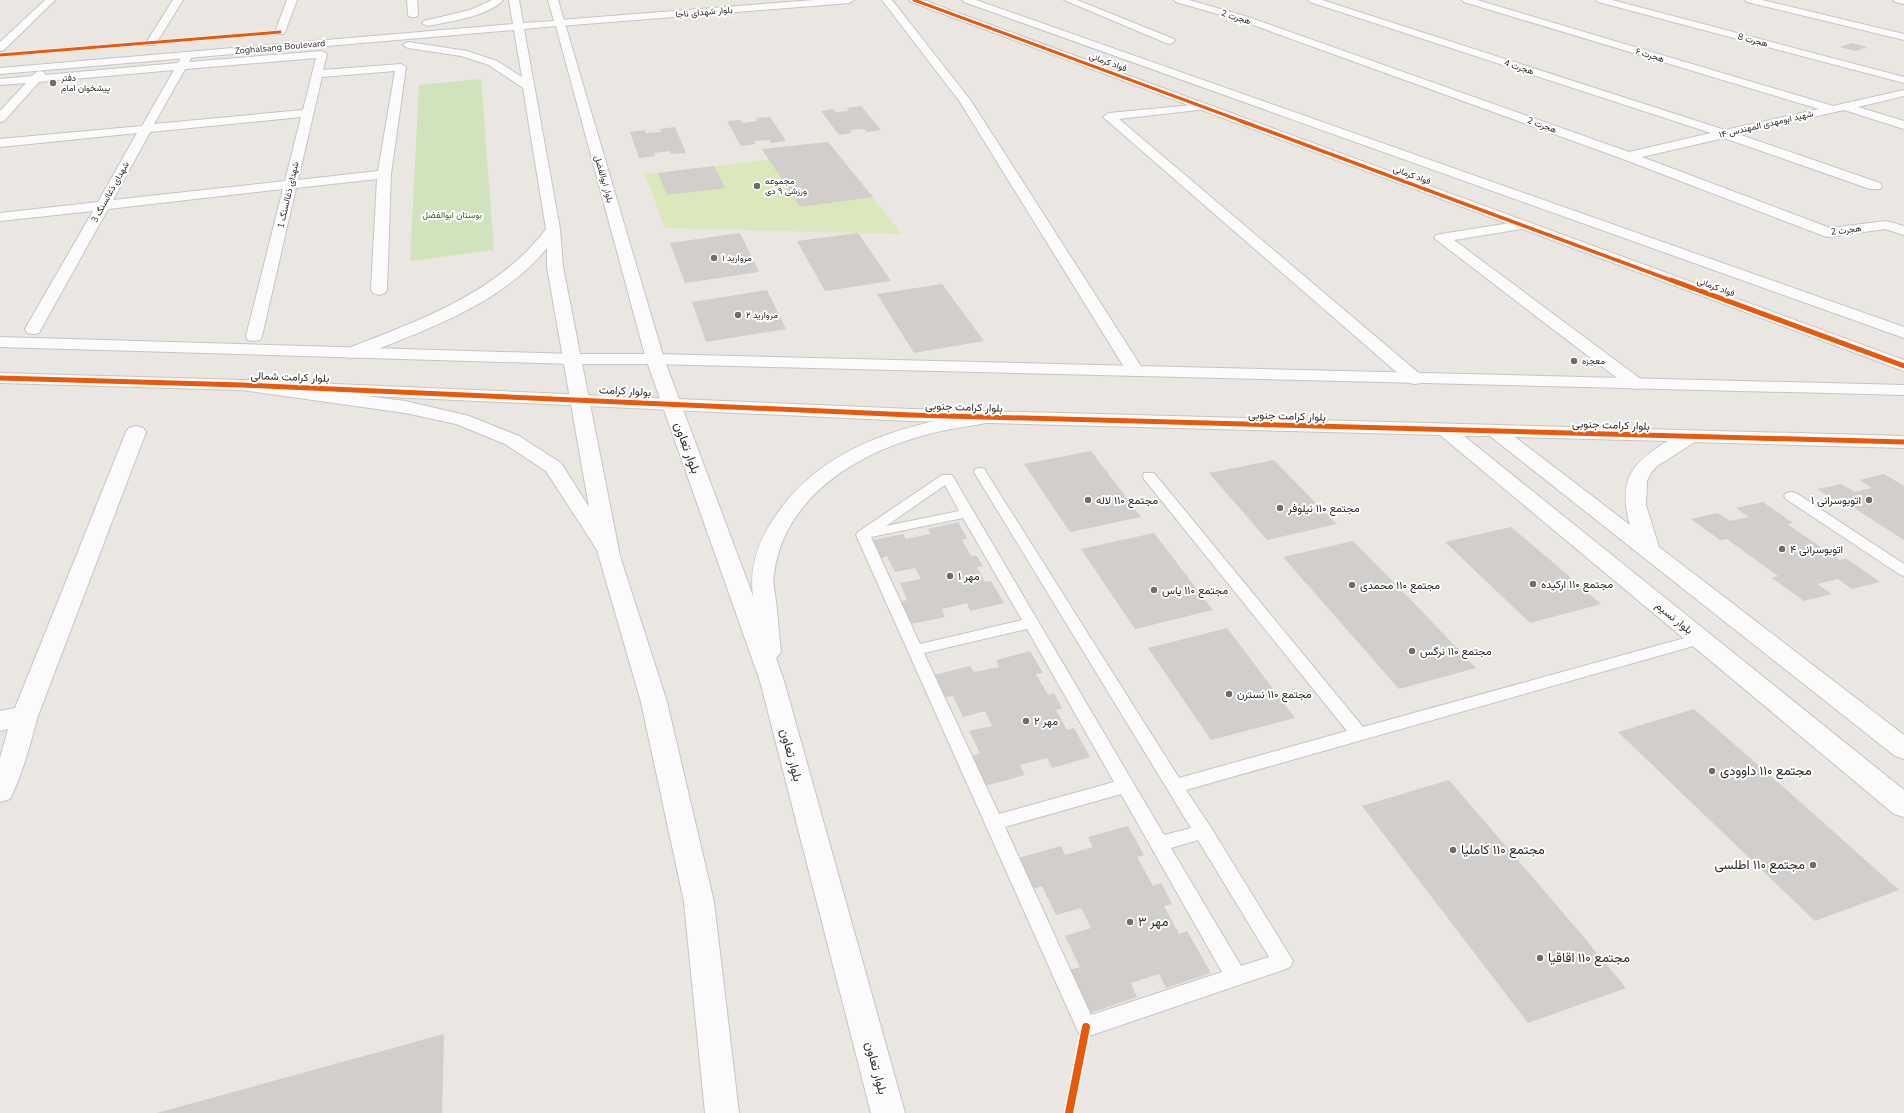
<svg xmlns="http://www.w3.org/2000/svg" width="1904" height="1113" font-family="'Nunito Sans',Vazirmatn,sans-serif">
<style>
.green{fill:#d1e3bd}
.pitch{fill:#dce7bb}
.building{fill:#d1cecb}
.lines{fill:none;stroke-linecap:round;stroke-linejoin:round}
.service-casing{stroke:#c6c5c5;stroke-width:2}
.minor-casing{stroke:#c6c5c5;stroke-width:2}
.tertiary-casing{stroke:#c6c5c5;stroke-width:2}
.secondary-casing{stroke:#c6c5c5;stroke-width:2}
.service{fill:#fcfbfb;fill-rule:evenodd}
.minor{fill:#fcfbfb;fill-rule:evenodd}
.tertiary{fill:#fcfbfb;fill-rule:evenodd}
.secondary{fill:#fcfbfb;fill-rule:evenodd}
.cycleway-far3-casing{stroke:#fff;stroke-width:4}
.cycleway-far2-casing{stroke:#fff;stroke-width:5}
.cycleway-far1-casing{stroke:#fff;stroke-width:7}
.cycleway-casing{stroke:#fff;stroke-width:11}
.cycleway-far3{stroke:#e8590c;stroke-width:3}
.cycleway-far2{stroke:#e8590c;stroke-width:3.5}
.cycleway-far1{stroke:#e8590c;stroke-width:5}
.cycleway{stroke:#e8590c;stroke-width:8}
.poi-dot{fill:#6e6d6c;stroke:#fff;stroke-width:1.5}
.labels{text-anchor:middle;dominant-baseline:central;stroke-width:4;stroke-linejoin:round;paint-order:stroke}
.far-street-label{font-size:9px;fill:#2c2c2c;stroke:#fff}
.far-poi-label{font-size:9px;fill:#2c2c2c;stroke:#fff;text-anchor:start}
.far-park-label{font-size:9px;fill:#36661e;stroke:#fff}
.street-label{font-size:11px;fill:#2c2c2c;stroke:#fff}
.poi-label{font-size:11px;fill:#2c2c2c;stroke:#fff;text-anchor:start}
.near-street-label{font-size:13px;fill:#2c2c2c;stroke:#fff}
.near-poi-label{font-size:13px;fill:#2c2c2c;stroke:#fff;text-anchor:start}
</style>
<rect width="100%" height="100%" fill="#eae6e2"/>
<polygon class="green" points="481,79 494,250 410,261 419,85"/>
<polygon class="pitch" points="828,142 902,234 665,228 645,174 768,160 762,149"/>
<g class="building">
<polygon points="1852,43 1868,47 1855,51 1840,47"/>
<polygon points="861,106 881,130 867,132 864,129 850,130 852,133 839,135 821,111 833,109 836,112 849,111 847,108"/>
<polygon points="770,117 786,141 771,143 769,140 754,141 756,144 741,146 727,121 741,120 743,123 757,121 756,118"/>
<polygon points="675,127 686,153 671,154 669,151 654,153 655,156 639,158 630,132 645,130 646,133 661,132 660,129"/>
<polygon points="828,142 873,197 800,207 762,149"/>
<polygon points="714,166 725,188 667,195 658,173"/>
<polygon points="740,233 759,272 685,283 670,243"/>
<polygon points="858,233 891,281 825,291 797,241"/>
<polygon points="942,284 984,341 914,353 877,294"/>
<polygon points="767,290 786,329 706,342 692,302"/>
<polygon points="1091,451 1141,517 1070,532 1024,464"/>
<polygon points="1274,460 1304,491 1337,524 1267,540 1209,473"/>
<polygon points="1884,474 1904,486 1904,540 1854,508 1848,509 1817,489 1841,484 1855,492 1872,488 1860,480"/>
<polygon points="1763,502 1793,523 1787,524 1840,560 1846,558 1880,582 1852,589 1838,579 1817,584 1832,594 1804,601 1772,578 1778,576 1727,539 1720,540 1691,519 1718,513 1730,521 1749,517 1736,508"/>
<polygon points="958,522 967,538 962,540 971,556 976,555 983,566 977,567 985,582 991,581 1004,603 970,611 967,603 942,609 945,617 911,624 900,602 907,600 900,583 921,579 915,568 895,572 887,556 881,558 873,540 903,534 906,539 930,534 928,529"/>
<polygon points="1511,527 1555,564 1601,604 1530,623 1445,542"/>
<polygon points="1154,533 1213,610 1135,629 1081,549"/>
<polygon points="1353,541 1411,600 1476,668 1399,689 1283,557"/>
<polygon points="1227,628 1295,718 1211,740 1148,648"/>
<polygon points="1030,651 1043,673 1036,674 1048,695 1054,693 1062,708 1056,710 1067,730 1074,728 1090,757 1052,768 1047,758 1020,765 1025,775 985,786 972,756 980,753 969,731 992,726 985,711 963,717 953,696 945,697 934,675 970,666 974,672 999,667 996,660"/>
<polygon points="1694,709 1789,792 1899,890 1815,921 1618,732"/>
<polygon points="1449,780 1577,929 1626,988 1528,1023 1362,806"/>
<polygon points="1128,826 1144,855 1137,857 1153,886 1161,883 1172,904 1164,906 1179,934 1187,931 1211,973 1166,988 1159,974 1131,983 1137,997 1090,1013 1070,970 1080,967 1065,936 1091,928 1081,908 1056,915 1042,886 1032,889 1018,858 1061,846 1065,855 1093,847 1088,837"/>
<polygon points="444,1034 442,1113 157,1113"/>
</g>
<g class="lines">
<g class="service-casing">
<g id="service">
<path d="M980 468 985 469 986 472 1179 778 1347 731 1144 479 1143 476 1144 473H1154L1363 727 1699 634 1704 635 1707 639 1704 643 1186 790 1210 826 1293 961 1290 967 1283 970 1086 1037 1079 1034 856 535 858 532 942 475H952L1164 835 1191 828 974 472 975 469ZM945 485 959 511 886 526ZM963 518 1022 620 920 644 871 537ZM1027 629 1114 782 999 814 924 653ZM1121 794 1222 972 1091 1015 1005 827ZM1198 840 1269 957 1241 966 1171 848Z"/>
<polygon points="1791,492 1796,493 1904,564 1904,576 1899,574 1786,499 1784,496 1786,493"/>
</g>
</g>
<g class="minor-casing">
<g id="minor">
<polygon points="45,0 55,0 4,50 0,51 0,42"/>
<polygon points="173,0 183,0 155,45 147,45 146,43"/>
<polygon points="287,0 297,0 285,32 283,34 277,34 275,32"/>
<polygon points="407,0 417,0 418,15 416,17 410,17 408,15"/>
<polygon points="882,0 892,0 971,101 1144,371 1141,375 1135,376 1129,375 960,102"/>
<polygon points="1064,0 1077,0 1174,39 1175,41 1170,44 1166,43"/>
<polygon points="1174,0 1189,0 1248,17 1629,152 1711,133 1310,2 1308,0 1322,0 1725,130 1819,109 1464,2 1462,0 1477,0 1833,106 1904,90 1904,96 1858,107 1904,121 1904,129 1844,110 1738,134 1880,183 1882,186 1880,189 1870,189 1724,138 1642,157 1830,228 1886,221 1904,226 1904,235 1885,229 1829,237 1824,236 1623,159 1242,21 1176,2"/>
<polygon points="1596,0 1612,0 1904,77 1904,83 1598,2"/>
<polygon points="1745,0 1762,0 1904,34 1904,40 1747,2"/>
<polygon points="1893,0 1904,0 1904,4 1895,2"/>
<path d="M322 51 327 54 323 70 401 64 406 67 391 174 387 290 385 293 379 295 373 293 371 290 377 179 296 188 262 336 260 340 254 341 248 340 246 336 283 189 108 209 41 329 39 333 33 334 27 333 25 329 93 211 0 221V213L98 202 137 133 0 147V139L142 126 174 70 39 82 4 121 0 122V111L26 83 0 85V79L32 76C36 72 38 70 44 72L45 75 178 63 183 54 187 53 192 56 189 62ZM316 58 303 110 154 124 185 69ZM395 71 378 171 298 180 322 77ZM301 117 285 181 113 200 150 132Z"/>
<polygon points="1203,104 1207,105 1209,107 1207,109 1119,119 1421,375 1424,379 1421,383 1415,384 1409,383 1103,117 1109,113"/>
<polygon points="1523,221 1528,222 1530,225 1528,228 1454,240 1642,380 1645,384 1642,388 1636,389 1630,388 1434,238 1436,235 1441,234"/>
<path d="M136 426 143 428 146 432 38 716C30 744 23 773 10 799L0 802V758L8 729 0 731V711L15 708 126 432 129 428Z"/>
</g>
</g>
<g class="tertiary-casing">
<g id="tertiary">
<polygon points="814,0 854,0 849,3 560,26 555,23 560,20"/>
<polygon points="909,0 923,0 1904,360 1904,371 911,2"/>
<polygon points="962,0 976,0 1904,327 1904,338 964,2"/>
<polygon points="0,337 571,354 655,354 1904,385 1904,395 655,364 571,364 0,347"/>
<path d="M0 373 242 380 911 409 1904 436V448L1695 442 1657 466 1651 473 1647 481 1646 505 1659 547 1904 735V759L1895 756 1490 436H1464L1904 790V817L1894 814 1440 435 911 421 242 390 0 383ZM1515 437 1668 441C1630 463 1618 482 1630 525Z"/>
</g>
</g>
<g class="secondary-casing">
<g id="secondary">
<path d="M492 0H503C489 16 448 22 427 26L422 23 424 21 470 10Z"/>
<path d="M509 0H519L523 23 554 21 548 0H558L664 359 753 596C749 565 759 539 777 514 825 444 908 424 987 411L994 413 996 417 994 421C971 427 948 428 925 435 857 453 784 497 774 574 772 582 775 592 776 601 778 618 779 635 781 652L776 658 784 681 905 1113H871L760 681 646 359 556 26 524 29 560 229 563 267 620 556 667 702 714 902 739 1113H705L684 902 641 702 597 550 546 471 505 444 456 424 405 413 242 390 236 389 233 385 236 381 242 380 405 401 469 416 519 436 561 463 589 507 547 267V248C501 305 423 331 358 357L352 358 346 357 343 353 346 349C418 321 498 293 546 229L523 88 489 65 461 56 408 48 403 45 408 42 467 51 497 61 522 77 514 30 0 74V68L513 24Z"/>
</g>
</g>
<use href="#service" class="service"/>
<use href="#minor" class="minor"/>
<use href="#tertiary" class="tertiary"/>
<use href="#secondary" class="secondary"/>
<g class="cycleway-far3-casing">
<g id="cycleway-far3">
<polyline points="914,0 1244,122"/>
<polyline points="0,55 280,32"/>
</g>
</g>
<g class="cycleway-far2-casing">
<polyline id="cycleway-far2" points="1241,121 1673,281"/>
</g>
<g class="cycleway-far1-casing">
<g id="cycleway-far1">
<polyline points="1671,280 1904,366"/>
<polyline points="0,378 242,385 911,415 1904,442"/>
</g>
</g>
<g class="cycleway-casing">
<polyline id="cycleway" points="1069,1113 1086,1027"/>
</g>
<use href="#cycleway-far3" class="cycleway-far3"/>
<use href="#cycleway-far2" class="cycleway-far2"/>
<use href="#cycleway-far1" class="cycleway-far1"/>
<use href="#cycleway" class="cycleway"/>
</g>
<g class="poi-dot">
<circle cx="53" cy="83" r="4"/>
<circle cx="757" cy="186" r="4"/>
<circle cx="714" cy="258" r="4"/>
<circle cx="738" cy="315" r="4"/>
<circle cx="1574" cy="361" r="4"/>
<circle cx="1088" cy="500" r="4"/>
<circle cx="1869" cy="500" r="4"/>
<circle cx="1280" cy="508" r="4"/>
<circle cx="1782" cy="549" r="4"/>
<circle cx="950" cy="576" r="4"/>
<circle cx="1533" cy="584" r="4"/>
<circle cx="1352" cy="585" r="4"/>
<circle cx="1154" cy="590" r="4"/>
<circle cx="1412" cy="651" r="4"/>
<circle cx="1229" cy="694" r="4"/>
<circle cx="1026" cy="721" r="4"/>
<circle cx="1712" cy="771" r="4"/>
<circle cx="1453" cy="850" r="4"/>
<circle cx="1813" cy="865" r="4"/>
<circle cx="1130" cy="922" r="4"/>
<circle cx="1540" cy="958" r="4"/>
</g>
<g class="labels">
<g class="far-street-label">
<text transform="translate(704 12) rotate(-5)">بلوار شهدای ناجا</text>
<text transform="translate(1236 17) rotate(17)">هجرت 2</text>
<text transform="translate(1753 40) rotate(15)">هجرت 8</text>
<text transform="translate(280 47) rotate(-5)">Zoghalsang Boulevard</text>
<text transform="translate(1650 55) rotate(17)">هجرت ۶</text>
<text transform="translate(1108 62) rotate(20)">فواد کرمانی</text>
<text transform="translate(1519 67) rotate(18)">هجرت 4</text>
<text transform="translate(1766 124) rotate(-13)">شهید ابومهدی المهندس ۱۴</text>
<text transform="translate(1542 125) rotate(20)">هجرت 2</text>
<text transform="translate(1412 175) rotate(20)">فواد کرمانی</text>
<text transform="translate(604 179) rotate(74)">بلوار ابوالفضل</text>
<text transform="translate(110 192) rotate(-61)">شهدای ذغالسنگ 3</text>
<text transform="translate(288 195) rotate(-77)">شهدای ذغالسنگ 1</text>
<text transform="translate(1846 230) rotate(-7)">هجرت 2</text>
<text transform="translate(1716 287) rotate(20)">فواد کرمانی</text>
</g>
<g class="far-poi-label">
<text x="61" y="78">دفتر<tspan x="61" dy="10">پیشخوان امام</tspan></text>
<text x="765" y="181">مجموعه<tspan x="765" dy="10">ورزشی ۹ دی</tspan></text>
<text x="722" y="258">مروارید ۱</text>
<text x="746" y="315">مروارید ۲</text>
<text x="1582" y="361">معجزه</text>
</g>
<g class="far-park-label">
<text x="452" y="215">بوستان ابوالفضل</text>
</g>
<g class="street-label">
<text transform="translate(290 377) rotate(2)">بلوار کرامت شمالی</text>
<text transform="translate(625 391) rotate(3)">بولوار کرامت</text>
<text transform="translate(964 407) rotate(2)">بلوار کرامت جنوبی</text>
<text transform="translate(1287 416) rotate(2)">بلوار کرامت جنوبی</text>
<text transform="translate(1611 425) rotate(2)">بلوار کرامت جنوبی</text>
<text transform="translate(1674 618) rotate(39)">بلوار نسیم</text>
</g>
<g class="poi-label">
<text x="1096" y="500">مجتمع ۱۱۰ لاله</text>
<text x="1861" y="500" text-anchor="end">اتوبوسرانی ۱</text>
<text x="1288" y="508">مجتمع ۱۱۰ نیلوفر</text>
<text x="1790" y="549">اتوبوسرانی ۴</text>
<text x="958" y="576">مهر ۱</text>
<text x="1541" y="584">مجتمع ۱۱۰ ارکیده</text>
<text x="1360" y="585">مجتمع ۱۱۰ محمدی</text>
<text x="1162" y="590">مجتمع ۱۱۰ یاس</text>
<text x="1420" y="651">مجتمع ۱۱۰ نرگس</text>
<text x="1237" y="694">مجتمع ۱۱۰ نسترن</text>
<text x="1034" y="721">مهر ۲</text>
</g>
<g class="near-street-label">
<text transform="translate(687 448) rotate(70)">بلوار تعاون</text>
<text transform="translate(791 755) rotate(75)">بلوار تعاون</text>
<text transform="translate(876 1068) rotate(75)">بلوار تعاون</text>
</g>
<g class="near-poi-label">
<text x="1720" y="771">مجتمع ۱۱۰ داوودی</text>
<text x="1461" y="850">مجتمع ۱۱۰ کاملیا</text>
<text x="1805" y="865" text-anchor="end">مجتمع ۱۱۰ اطلسی</text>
<text x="1138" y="922">مهر ۳</text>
<text x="1548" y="958">مجتمع ۱۱۰ اقاقیا</text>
</g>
</g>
</svg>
